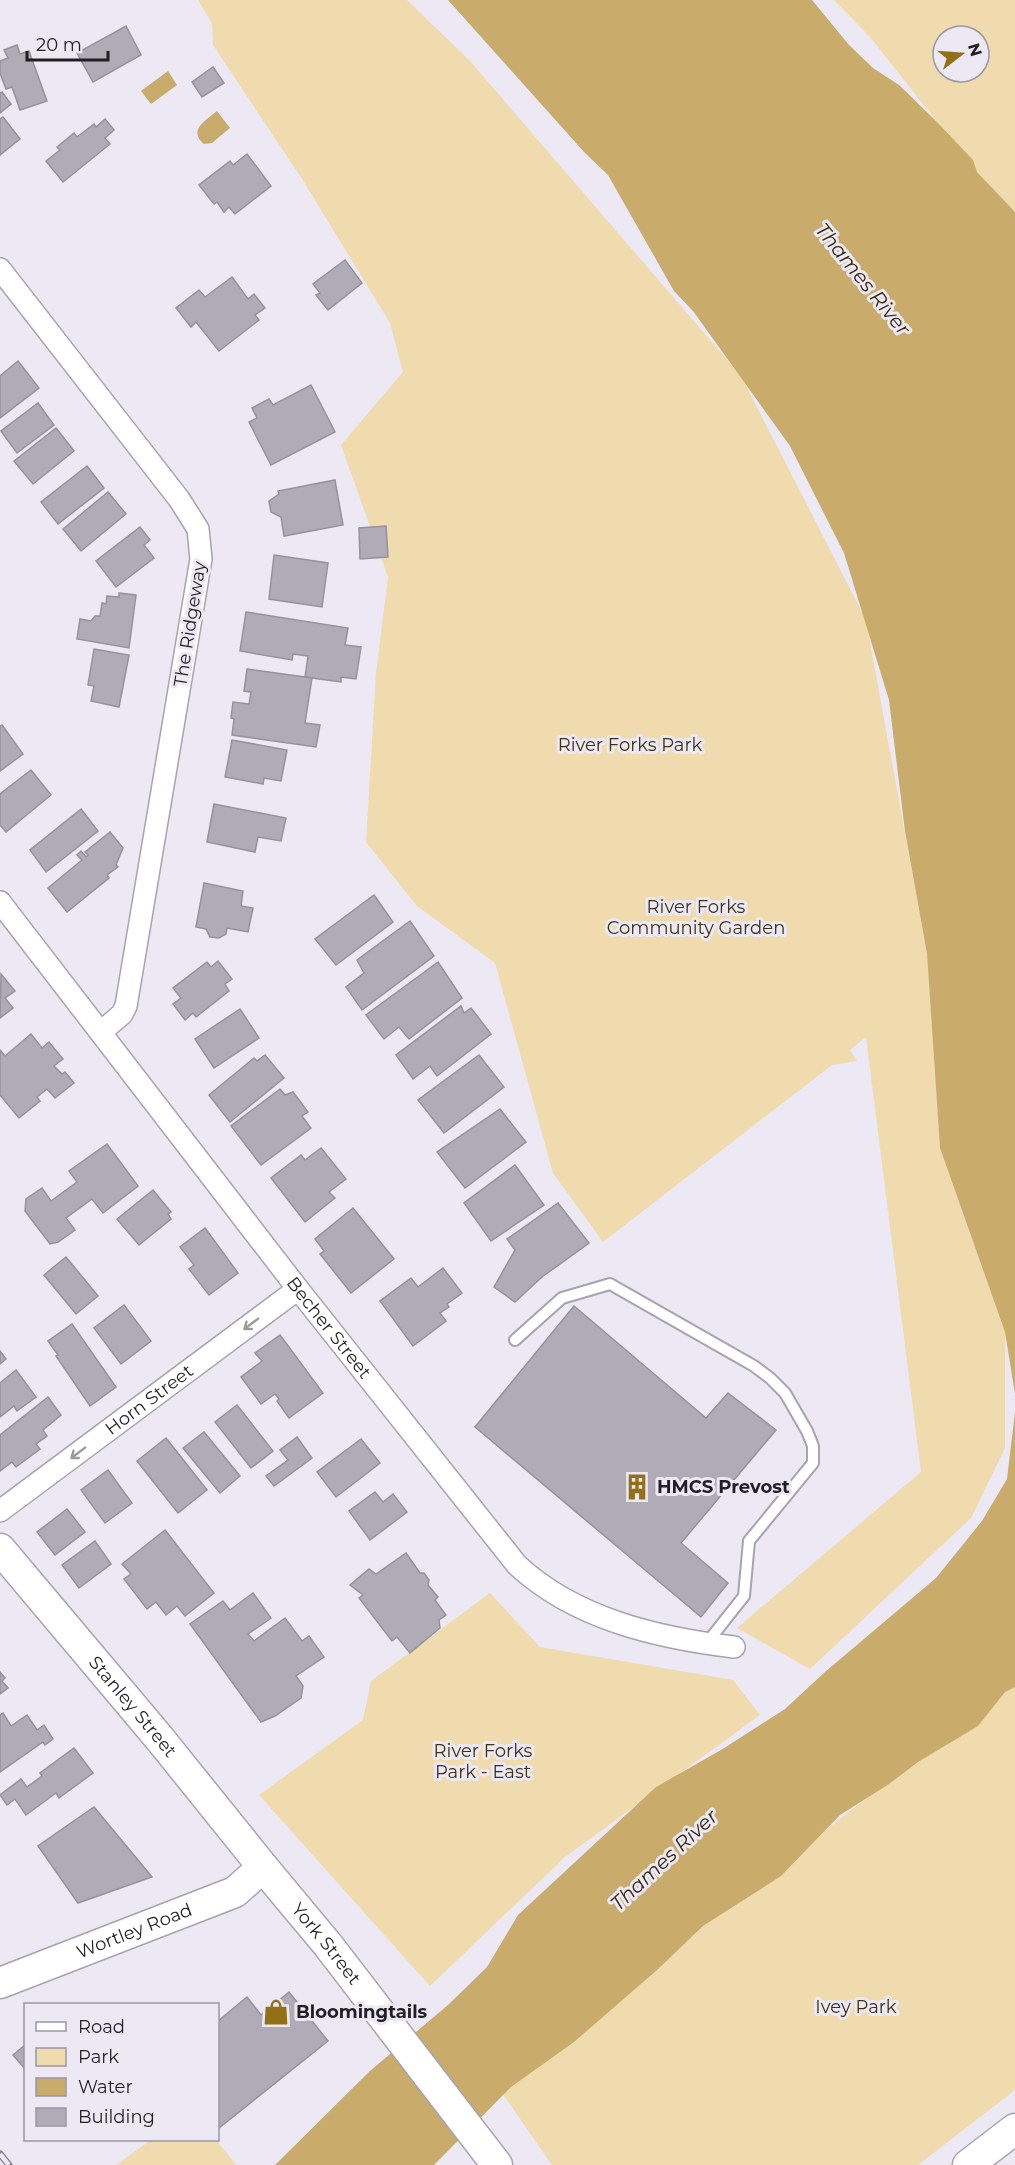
<svg xmlns="http://www.w3.org/2000/svg" width="1015" height="2165" font-family="Montserrat,sans-serif">
<style>
.green{fill:#f0dbae;fill-rule:evenodd}
.water{fill:#c9ab6c}
.building{fill:#afabb7;stroke:#96929d;stroke-width:1.5}
.lines{fill:none;stroke-linecap:round;stroke-linejoin:round}
.lane-casing{stroke:#a7a3af;stroke-width:14}
.street-casing{stroke:#a7a3af;stroke-width:24}
.secondary-casing{stroke:#a7a3af;stroke-width:33}
.lane{stroke:#fff;stroke-width:10}
.street{stroke:#fff;stroke-width:21}
.secondary{stroke:#fff;stroke-width:30}
.rail-casing{stroke:#85828a;stroke-width:7}
.rail{stroke:#ece8f4;stroke-width:4.5;stroke-dasharray:14;stroke-linecap:butt}
.oneway{stroke:#9b9a9c}
.labels{text-anchor:middle;dominant-baseline:central;stroke-width:6;stroke-linejoin:round;paint-order:stroke}
.street-label{font-size:18px;fill:#201f23;stroke:#ece8f4}
.park-label{font-size:18px;fill:#3f3215;stroke:#ece8f4}
.poi-label{font-size:18px;font-weight:bold;fill:#201f23;stroke:#ece8f4;text-anchor:start}
.water-label{font-size:20px;font-style:italic;fill:#35280b;stroke:#ece8f4}
</style>
<rect width="100%" height="100%" fill="#ece8f4"/>
<g class="green">
<polygon points="198,0 407,0 470,61 741,376 866,620 927,954 940,1148 1005,1332 1005,1448 971,1518 810,1669 737,1628 921,1472 866,1037 850,1050 857,1061 832,1065 603,1242 553,1173 495,963 417,906 366,842 376,673 388,577 341,445 403,372 390,323 304,182 213,45 212,23"/>
<path d="M834 0H1015V220L870 37ZM943 36H979V72H943Z"/>
<polygon points="490,1593 540,1647 733,1680 760,1715 565,1857 430,1986 259,1795 363,1720 371,1681"/>
<polygon points="1015,1686 1015,2090 918,2165 552,2165 498,2087 998,1695"/>
<polygon points="151,2140 216,2140 236,2165 116,2165"/>
</g>
<g class="water">
<polygon points="448,0 812,0 849,45 873,68 899,85 936,121 973,160 977,172 1015,212 1015,1394 1005,1332 940,1148 927,954 905,831 889,700 844,553 790,446 693,311 674,291 608,175 585,153"/>
<polygon points="168,71 177,85 151,104 141,91"/>
<path d="M217 111 230 128 212 143 204 144C188 130 205 121 217 111Z"/>
<polygon points="1015,1412 1015,1687 1005,1692 978,1726 918,1762 889,1784 840,1815 781,1876 703,1926 657,1970 574,2042 511,2087 434,2165 275,2165 370,2071 448,2005 487,1967 518,1915 656,1787 721,1750 785,1709 825,1672 936,1578 982,1521 1007,1479"/>
</g>
<g class="building">
<polygon points="126,26 141,55 93,82 77,53"/>
<polygon points="17,45 20,54 29,51 47,101 20,110 12,87 6,89 0,73 0,61 8,58 4,50"/>
<polygon points="213,67 224,83 202,97 192,82"/>
<polygon points="2,92 11,104 0,113 0,93"/>
<polygon points="3,117 20,139 0,155 0,119"/>
<polygon points="105,119 114,130 105,138 110,144 63,182 46,161 60,150 57,147 74,133 77,137 94,124 96,127"/>
<polygon points="247,154 271,186 235,214 229,207 224,212 217,202 214,204 199,185 230,161 233,165"/>
<polygon points="345,260 362,283 328,310 316,295 320,293 313,284"/>
<polygon points="232,277 248,299 254,294 265,308 255,315 259,320 219,351 196,322 191,327 176,308 199,290 205,297"/>
<polygon points="18,361 39,388 0,418 0,376"/>
<polygon points="311,385 335,432 271,465 249,422 257,418 252,408 269,399 273,405"/>
<polygon points="38,403 54,425 17,453 1,431"/>
<polygon points="56,428 74,451 33,484 14,461"/>
<polygon points="87,466 104,488 58,524 41,502"/>
<polygon points="335,480 343,525 284,536 281,517 271,512 269,501 279,494 278,491"/>
<polygon points="108,492 126,514 81,551 63,529"/>
<polygon points="386,526 388,557 360,559 359,528"/>
<polygon points="140,527 150,540 144,545 154,558 116,587 96,561"/>
<polygon points="274,555 328,563 322,607 269,599"/>
<polygon points="119,593 136,595 129,648 77,639 80,619 91,621 95,616 100,616 102,603 106,604 107,596 119,597"/>
<polygon points="246,612 348,628 345,645 361,647 356,679 341,677 341,682 305,677 308,656 293,654 292,660 240,651"/>
<polygon points="94,649 129,655 119,707 91,701 94,686 88,685"/>
<polygon points="247,669 312,678 305,723 320,725 316,747 232,735 234,719 231,718 233,702 249,704 251,692 244,691"/>
<polygon points="2,725 23,754 0,771 0,726"/>
<polygon points="232,740 287,750 281,781 264,778 263,784 225,777"/>
<polygon points="31,770 51,795 6,832 0,825 0,794"/>
<polygon points="214,804 286,818 281,841 258,837 255,852 207,842"/>
<polygon points="81,809 98,831 46,872 30,850"/>
<polygon points="110,832 123,848 116,865 118,867 107,875 109,878 67,912 48,888 82,860 77,855 81,851 86,857 88,855 85,852"/>
<polygon points="204,883 243,891 241,906 253,908 248,932 227,928 226,934 219,938 210,937 206,929 196,927"/>
<polygon points="374,895 393,922 336,965 315,939"/>
<polygon points="410,921 434,956 362,1010 346,987 364,973 357,960"/>
<polygon points="218,961 232,979 225,984 229,991 196,1017 193,1013 185,1020 173,1004 181,998 173,988 207,962 211,967"/>
<polygon points="438,962 462,998 409,1039 399,1027 384,1039 366,1015"/>
<polygon points="1,974 15,991 5,998 13,1008 0,1018"/>
<polygon points="461,1006 464,1013 471,1008 491,1034 437,1076 430,1066 413,1079 396,1055"/>
<polygon points="240,1009 259,1038 214,1068 195,1039"/>
<polygon points="31,1034 42,1048 49,1042 63,1059 54,1066 62,1074 65,1072 74,1083 55,1098 47,1089 37,1097 40,1101 19,1118 0,1095 0,1050 5,1056"/>
<polygon points="265,1055 284,1078 230,1122 209,1095 254,1058 257,1061"/>
<polygon points="479,1055 504,1087 444,1133 418,1100"/>
<polygon points="280,1089 285,1095 293,1092 308,1112 302,1116 311,1128 261,1165 231,1126"/>
<polygon points="500,1109 526,1142 465,1188 437,1152"/>
<polygon points="107,1144 138,1186 103,1213 92,1199 66,1218 75,1230 58,1242 50,1244 25,1211 26,1199 42,1188 51,1201 77,1182 69,1171"/>
<polygon points="321,1148 346,1179 329,1192 335,1198 305,1222 271,1178 301,1155 305,1160"/>
<polygon points="515,1165 544,1205 491,1241 464,1203"/>
<polygon points="153,1190 171,1212 168,1214 171,1219 139,1245 117,1219"/>
<polygon points="558,1203 589,1243 542,1277 515,1302 494,1287 515,1250 507,1239"/>
<polygon points="353,1208 394,1259 351,1293 320,1254 324,1251 315,1239"/>
<polygon points="205,1228 238,1273 209,1295 189,1269 194,1265 180,1247"/>
<polygon points="66,1257 98,1296 76,1314 44,1275"/>
<polygon points="443,1268 462,1293 447,1304 449,1307 440,1313 446,1321 413,1346 380,1301 411,1278 418,1287"/>
<polygon points="124,1305 151,1341 121,1364 94,1328"/>
<polygon points="574,1306 706,1418 728,1393 776,1430 681,1543 728,1583 701,1617 475,1427"/>
<polygon points="72,1324 116,1387 90,1406 56,1356 58,1355 48,1341"/>
<polygon points="280,1335 323,1393 289,1418 277,1401 279,1399 275,1394 261,1404 241,1377 262,1361 255,1353"/>
<polygon points="0,1351 6,1359 0,1364"/>
<polygon points="16,1370 36,1397 17,1411 14,1406 0,1417 0,1383"/>
<polygon points="48,1397 61,1415 43,1430 47,1436 36,1444 40,1449 16,1467 12,1462 0,1471 0,1435"/>
<polygon points="237,1405 273,1451 251,1468 215,1422"/>
<polygon points="204,1432 240,1476 220,1493 183,1448"/>
<polygon points="297,1437 312,1458 274,1486 266,1476 288,1460 280,1450"/>
<polygon points="166,1438 207,1490 178,1513 137,1461"/>
<polygon points="361,1439 380,1463 336,1497 317,1472"/>
<polygon points="108,1470 132,1503 105,1523 81,1490"/>
<polygon points="375,1492 383,1502 393,1494 407,1512 370,1540 349,1511"/>
<polygon points="67,1509 85,1532 55,1555 37,1532"/>
<polygon points="165,1530 214,1593 185,1616 177,1606 166,1615 156,1602 147,1609 124,1579 131,1574 122,1564"/>
<polygon points="95,1541 111,1564 79,1588 62,1565"/>
<polygon points="406,1553 420,1573 424,1573 429,1580 428,1585 438,1597 435,1600 446,1615 439,1620 440,1628 410,1653 397,1637 392,1641 359,1598 363,1595 350,1585 369,1569 376,1574"/>
<polygon points="253,1593 271,1618 248,1634 254,1641 285,1618 302,1641 309,1636 324,1657 296,1676 303,1686 301,1698 275,1716 261,1722 190,1624 223,1601 230,1610"/>
<polygon points="0,1672 5,1678 2,1681 8,1688 0,1694"/>
<polygon points="3,1713 11,1726 27,1715 37,1730 44,1725 53,1739 45,1745 43,1742 0,1772 0,1715"/>
<polygon points="74,1748 93,1773 59,1798 56,1793 26,1815 15,1799 7,1805 0,1795 21,1779 27,1787 42,1776 40,1773"/>
<polygon points="94,1807 152,1877 78,1903 38,1846"/>
<polygon points="289,1992 328,2041 219,2128 218,2125 218,2021 247,1997 261,2015"/>
<polygon points="26,2044 26,2070 13,2055"/>
</g>
<g class="lines">
<g class="lane-casing">
<polyline id="lane" points="515,1340 562,1298 610,1284 754,1366 770,1378 785,1393 807,1431 813,1446 813,1463 749,1541 744,1596 706,1644"/>
</g>
<g class="street-casing">
<g id="street">
<polyline points="0,269 179,499 198,529 201,559 126,1006 122,1014 101,1032"/>
<path id="s1" d="M0 902 298 1289 517 1565C575 1619 658 1638 734 1647"/>
<path id="s2" d="M0 1511 298 1289"/>
</g>
</g>
<g class="secondary-casing">
<g id="secondary">
<path id="s3" d="M0 1549 160 1739 263 1867 328 1945 497 2165"/>
<path id="s4" d="M0 1983 235 1892 263 1867"/>
<polyline points="968,2165 1015,2129"/>
</g>
</g>
<use href="#lane" class="lane"/>
<use href="#street" class="street"/>
<use href="#secondary" class="secondary"/>
<g class="rail-casing">
<polyline id="rail" points="0,2154 9,2165"/>
</g>
<use href="#rail" class="rail"/>
</g>
<defs><path id="oneway-shaft" d="M-6 0H5M1.5-3L5.5 0L1.5 3" fill="none" stroke-width="1.6" stroke-linecap="round" stroke-linejoin="round" transform="scale(1.5)"/></defs>
<g class="oneway">
<use href="#oneway-shaft" transform="translate(251 1324) rotate(143)"/>
<use href="#oneway-shaft" transform="translate(78 1453) rotate(143)"/>
</g>
<defs>
<g id="building-bare" transform="scale(2.07)"><path d="M-4-6H4V6H1V3H-1V6H-4ZM-2.5-4.3h1.7v1.8h-1.7ZM.8-4.3h1.7v1.8H.8ZM-2.5-1h1.7V.8h-1.7ZM.8-1h1.7V.8H.8Z" fill="#937018" stroke="#ece8f4" stroke-width="2.5" paint-order="stroke"/></g>
<g id="shop-bare" transform="scale(2.07)"><path d="M-5-2.5h2.3a2.7 3.5 0 0 1 5.4 0H5L5.5 6h-11ZM-1.5-2.5h3a1.5 2.3 0 0 0-3 0Z" fill="#937018" stroke="#ece8f4" stroke-width="2.5" paint-order="stroke"/></g>
</defs>
<g fill-rule="evenodd">
<use href="#building-bare" x="637" y="1487"/>
<use href="#shop-bare" x="276" y="2012"/>
</g>
<g class="labels">
<g class="street-label">
<text transform="translate(190 624) rotate(-81)">The Ridgeway</text>
<text stroke="none"><textPath href="#s1" startOffset="538">Becher Street</textPath></text>
<text stroke="none"><textPath href="#s2" startOffset="186">Horn Street</textPath></text>
<text stroke="none"><textPath href="#s3" startOffset="206">Stanley Street</textPath></text>
<text stroke="none"><textPath href="#s4" startOffset="144">Wortley Road</textPath></text>
<text stroke="none"><textPath href="#s3" startOffset="512">York Street</textPath></text>
</g>
<g class="park-label">
<text x="630" y="745">River Forks Park</text>
<text x="696" y="907">River Forks<tspan x="696" dy="21">Community Garden</tspan></text>
<text x="483" y="1751">River Forks<tspan x="483" dy="21">Park - East</tspan></text>
<text x="856" y="2007">Ivey Park</text>
</g>
<g class="poi-label">
<text x="657" y="1487">HMCS Prevost</text>
<text x="296" y="2012">Bloomingtails</text>
</g>
<g class="water-label">
<text transform="translate(863 279) rotate(51)">Thames River</text>
<text transform="translate(664 1860) rotate(-43)">Thames River</text>
</g>
</g>
<rect x="24" y="2003" width="195" height="138" fill="#ece8f4" stroke="#9a98a0" stroke-width="1.5"/>
<rect x="36" y="2022" width="30" height="9" fill="#ffffff" stroke="#9a98a0" stroke-width="1.5"/>
<text x="78" y="2033" font-size="18" fill="#201f23">Road</text>
<rect x="36" y="2048" width="30" height="18" fill="#f0dbae" stroke="#9a98a0" stroke-width="1.5"/>
<text x="78" y="2063" font-size="18" fill="#201f23">Park</text>
<rect x="36" y="2078" width="30" height="18" fill="#c9ab6c" stroke="#9a98a0" stroke-width="1.5"/>
<text x="78" y="2093" font-size="18" fill="#201f23">Water</text>
<rect x="36" y="2108" width="30" height="18" fill="#afabb7" stroke="#9a98a0" stroke-width="1.5"/>
<text x="78" y="2123" font-size="18" fill="#201f23">Building</text>
<g transform="translate(961 54) rotate(73)"><circle r="28" fill="#ece8f4" stroke="#9a98a0" stroke-width="1.5"/>
<path d="M0-4.5L10 22L0 15L-10 22Z" fill="#937018"/>
<text y="-9" font-size="16" font-weight="bold" text-anchor="middle" fill="#201f23">N</text>
</g>
<path d="M27 51v9h81v-9" fill="none" stroke="#201f23" stroke-width="3"/>
<text x="36" y="51" font-size="18" fill="#201f23" stroke="#ece8f4" stroke-width="4.5" paint-order="stroke">20 m</text>
</svg>
